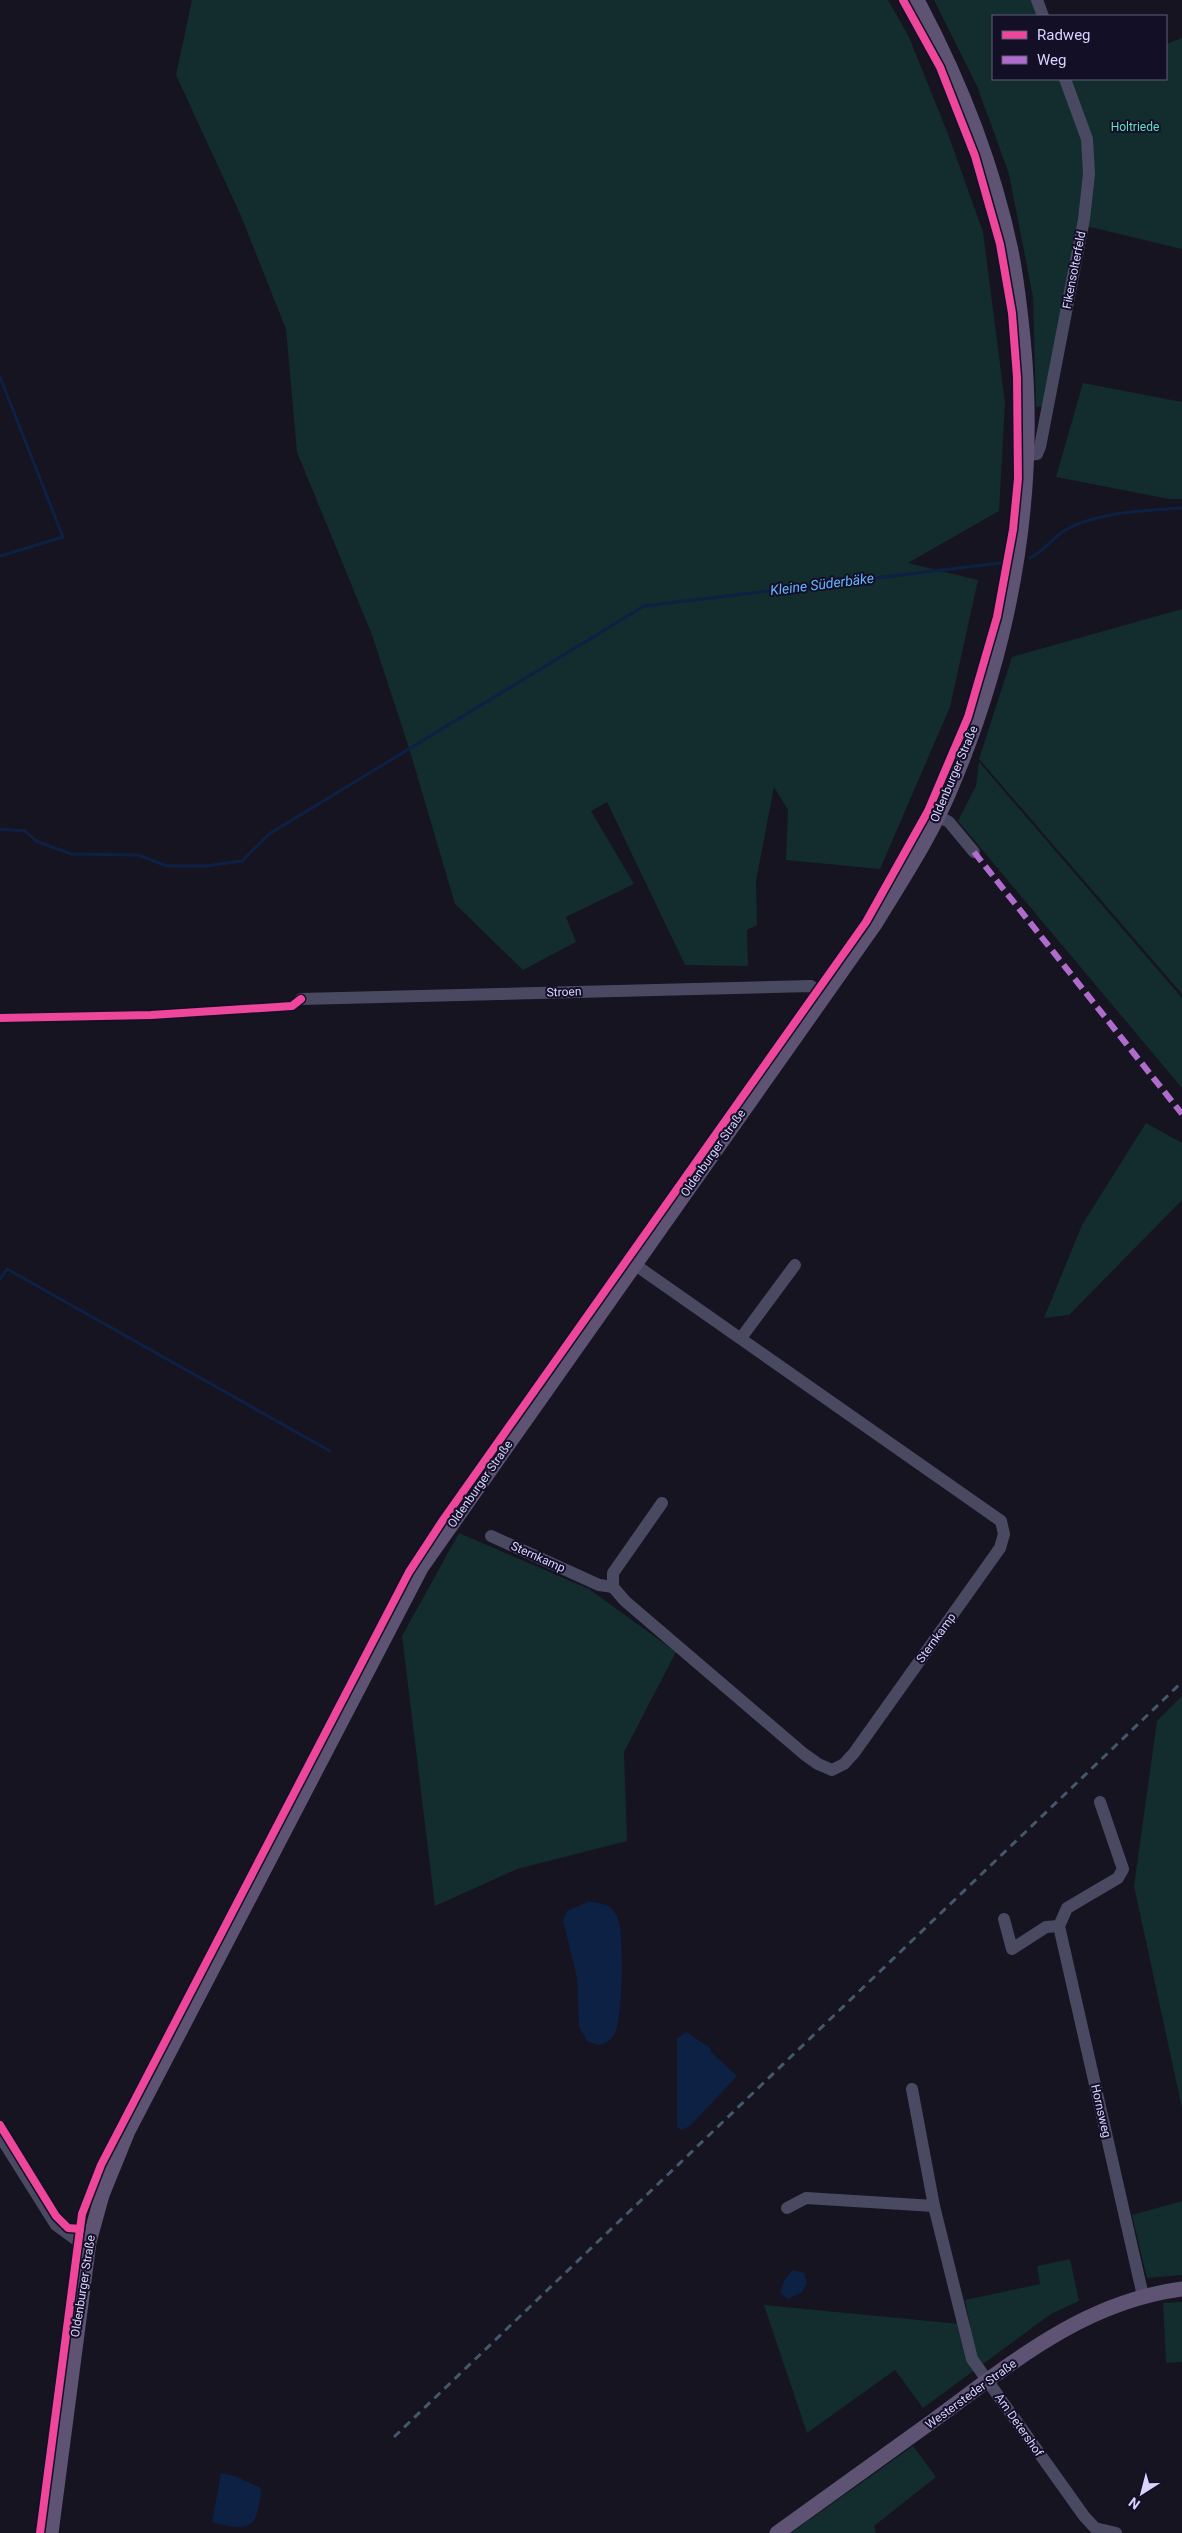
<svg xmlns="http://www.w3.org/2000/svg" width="1182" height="2533" font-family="Roboto,sans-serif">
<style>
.green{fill:#132c2d}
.water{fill:#0d2144}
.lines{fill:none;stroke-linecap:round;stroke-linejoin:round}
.stream{stroke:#0d2144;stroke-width:3}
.minor{stroke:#4a4962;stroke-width:12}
.major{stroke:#5e5373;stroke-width:15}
.rail{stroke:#43596b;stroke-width:3;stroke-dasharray:8 6;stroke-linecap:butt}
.quiet{stroke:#b06ccc;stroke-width:6;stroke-dasharray:12 6;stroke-linecap:butt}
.cycleway-casing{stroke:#130f26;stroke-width:11}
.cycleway{stroke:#ed469a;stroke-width:8}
.labels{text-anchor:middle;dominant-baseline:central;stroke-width:4;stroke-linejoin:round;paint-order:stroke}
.park-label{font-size:12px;fill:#5fe0c0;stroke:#130f26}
.street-label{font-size:12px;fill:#d9d4ff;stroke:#130f26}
.water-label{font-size:14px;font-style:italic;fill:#62b6ff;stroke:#130f26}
</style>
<rect width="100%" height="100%" fill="#161421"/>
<g class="green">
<polygon points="192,0 888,0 909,37 948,134 983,232 1005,403 999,511 908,563 978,580 950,707 880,869 786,860 788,810 774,787 756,881 757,925 747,930 748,966 685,965 607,802 591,811 634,884 566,917 576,942 523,970 455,904 409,748 372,635 297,452 286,329 241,216 176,75"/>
<polygon points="934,0 1033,0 1039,16 993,16 993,79 1062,79 1084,142 1085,179 1044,406 1036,407 1033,297 1009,174 977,86"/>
<polygon points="1182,38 1182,249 1086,226 1092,179 1070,79 1166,79 1166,44"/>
<polygon points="1083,383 1182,402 1182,499 1169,499 1056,477"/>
<polygon points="1182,609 1182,994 979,759 1012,657"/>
<polygon points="979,762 1182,998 1182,1088 958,821 976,786"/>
<polygon points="1146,1123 1182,1143 1182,1200 1069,1315 1044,1318 1082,1225"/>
<polygon points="459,1533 589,1589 676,1652 624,1752 627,1841 517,1869 435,1906 402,1636"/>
<polygon points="1182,1696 1182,2108 1134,1886 1157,1721"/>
<polygon points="1182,2201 1182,2275 1147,2278 1132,2215"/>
<polygon points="1070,2259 1079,2301 1051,2314 923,2408 895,2370 807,2433 764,2305 970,2325 965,2300 1040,2284 1037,2266"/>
<polygon points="1182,2302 1182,2362 1166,2363 1163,2303"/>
<polygon points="913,2446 936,2477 874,2526 876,2533 791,2533"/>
</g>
<g class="water">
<path d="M588 1902C596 1902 607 1903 613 1910 617 1915 619 1921 620 1927 623 1946 623 2021 614 2035 610 2041 604 2044 598 2045L587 2041 579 2026 577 1978 563 1920 567 1911Z"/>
<polygon points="686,2032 710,2048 712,2053 737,2076 690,2126 681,2130 677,2127 677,2039"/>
<polygon points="793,2270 804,2273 807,2283 802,2292 788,2299 780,2293 784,2281"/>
<path d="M221 2473 235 2476 261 2488C258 2528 251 2533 212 2522Z"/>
</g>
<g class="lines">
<g class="stream">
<polyline points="0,377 63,537 0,556"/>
<path d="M1030 558C1044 551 1054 536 1067 529 1102 511 1144 511 1182 508"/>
<polyline points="0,829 25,831 36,841 71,854 138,855 167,866 205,866 242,861 269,834 644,606 1000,563"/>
<polyline points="0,1279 7,1269 330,1451"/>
</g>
<g class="minor">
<polyline points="1037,0 1043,16"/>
<polyline points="1028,455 1037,454 1040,447 1084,219 1089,174 1087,139 1065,79"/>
<polyline points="938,816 949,822 974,852"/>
<polyline points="301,999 811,986 825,995"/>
<polyline points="634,1264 1001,1521 1004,1534 1000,1548 854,1753 844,1764 832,1770 818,1764 804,1754 625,1601 613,1587 613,1573 662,1503"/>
<polyline points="741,1338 795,1265"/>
<polyline points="491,1536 599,1585 613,1587"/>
<polyline points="1100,1802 1123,1869 1118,1878 1067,1908 1059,1926 1143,2296"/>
<polyline points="1004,1919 1012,1949 1046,1927 1059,1926"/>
<polyline points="912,2089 934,2206 972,2359 1084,2516 1095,2528 1116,2533"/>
<polyline points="0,2136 56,2225 75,2239 89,2242"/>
<polyline points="787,2208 806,2198 934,2206"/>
</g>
<g class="major">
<path d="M51 2533 89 2242 102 2195 128 2131 421 1568 875 924C903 878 933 833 953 783 1012 641 1038 491 1023 338 1020 309 1017 280 1011 251 993 164 959 79 917 0"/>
<path d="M777 2533C829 2495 882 2458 934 2420 1012 2363 1083 2302 1182 2289"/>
</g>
<polyline class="rail" points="394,2437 1182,1682"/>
<polyline class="quiet" points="974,852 1182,1114"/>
<g class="cycleway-casing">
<g id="cycleway">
<polyline points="0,1018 151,1015 292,1006 301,999"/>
<polyline points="0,2125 56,2216 68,2228 80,2229"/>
<polyline points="40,2533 80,2229 82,2214 101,2165 409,1572 443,1520 866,922 928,811 968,717 997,617 1013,530 1018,479 1017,377 1012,313 1000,244 975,156 940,67 903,0"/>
</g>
</g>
<use href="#cycleway" class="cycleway"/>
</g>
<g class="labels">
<g class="park-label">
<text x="1135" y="127">Holtriede</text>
</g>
<g class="street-label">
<text transform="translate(1074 270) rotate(-79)">Fikensolterfeld</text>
<text transform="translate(954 774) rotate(-67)">Oldenburger Straße</text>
<text transform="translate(564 992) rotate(-2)">Stroen</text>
<text transform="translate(713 1153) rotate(-55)">Oldenburger Straße</text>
<text transform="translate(480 1484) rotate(-55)">Oldenburger Straße</text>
<text transform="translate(538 1557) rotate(24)">Sternkamp</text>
<text transform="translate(936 1638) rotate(-54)">Sternkamp</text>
<text transform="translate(1101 2111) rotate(77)">Hornsweg</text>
<text transform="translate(83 2286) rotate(-81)">Oldenburger Straße</text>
<text transform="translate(971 2394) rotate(-36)">Westersteder Straße</text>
<text transform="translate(1019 2425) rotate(55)">Am Detershof</text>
</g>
<g class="water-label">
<text transform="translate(822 584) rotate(-7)">Kleine Süderbäke</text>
</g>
</g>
<rect x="992" y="15" width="175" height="65" fill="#130f26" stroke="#625e7d"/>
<rect x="1002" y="31" width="25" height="8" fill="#ed469a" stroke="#625e7d"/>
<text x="1037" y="40" font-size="15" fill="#d9d4ff">Radweg</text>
<rect x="1002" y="56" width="25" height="8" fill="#b06ccc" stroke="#625e7d"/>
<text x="1037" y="65" font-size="15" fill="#d9d4ff">Weg</text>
<g transform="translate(1142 2493) rotate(216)" stroke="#130f26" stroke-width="4" paint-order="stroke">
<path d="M0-4L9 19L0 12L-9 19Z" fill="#d9d4ff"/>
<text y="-8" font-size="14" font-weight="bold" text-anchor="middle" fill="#d9d4ff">N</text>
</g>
</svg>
